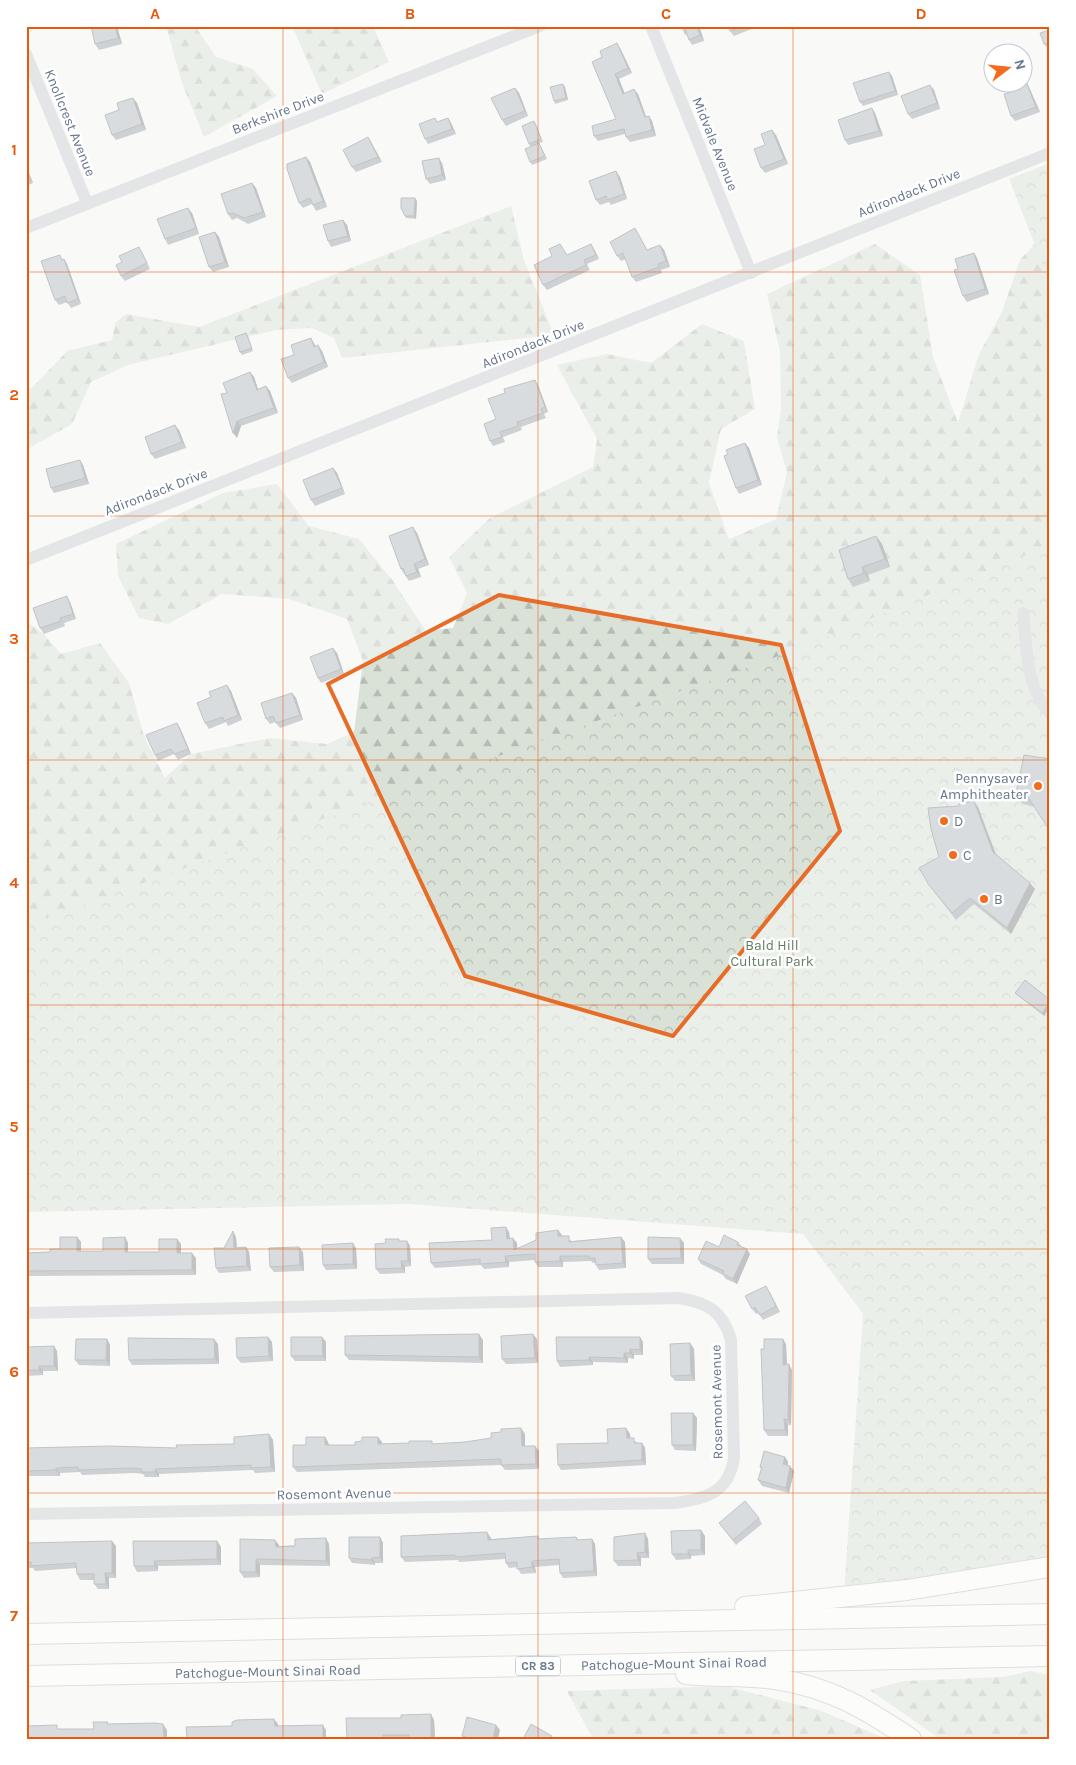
<svg xmlns="http://www.w3.org/2000/svg" width="1076" height="1765" font-family="Karla,sans-serif">
<style>
.forest{fill:url(#forest-firs)}
.park{fill:url(#park-crowns)}
.lines{fill:none;stroke-linecap:round;stroke-linejoin:round}
.trunk-casing{stroke:#bbbec2;stroke-width:22}
.minor{stroke:#c9ccd1;stroke-width:12}
.trunk{stroke:#fff;stroke-width:20}
.wall{fill:#999fa6}
.shaded-wall{fill:#7d8287}
.building{fill:#b2b9c1;stroke:#7d8287}
.marked{fill:none;stroke:#e66c28;stroke-width:4;stroke-linejoin:round}
.grid{fill:none;stroke:#e8590c;stroke-width:1;stroke-opacity:0.55}
.poi-dot{fill:#f46b1d;stroke:#fff;stroke-width:2}
.labels{text-anchor:middle;dominant-baseline:central;stroke-width:5;stroke-linejoin:round;paint-order:stroke}
.shield{fill:#fff;stroke:#949fae;stroke-width:1}
.shield-label{font-size:12px;font-weight:bold;fill:#66768b}
.street-label{font-size:14px;fill:#66768b;stroke:#fff}
.poi-label{font-size:14px;fill:#66768b;stroke:#fff;text-anchor:start}
.park-label{font-size:14px;fill:#637c61;stroke:#fff}
.neatline{fill:none;stroke:#e8590c;stroke-width:2}
.grid-label{font-size:16px;text-anchor:middle;font-weight:bold;fill:#e8590c}
</style>
<defs>
<pattern id="forest-firs" width="22" height="20" patternUnits="userSpaceOnUse" patternTransform="scale(1.25)"><rect width="22" height="20" fill="#dae2d8"/><path d="M5 1l3.5 6h-7zM16 11l3.5 6h-7z" fill="#b5bcb5"/></pattern>
<pattern id="park-crowns" width="20" height="18" patternUnits="userSpaceOnUse" patternTransform="scale(1.25)"><rect width="20" height="18" fill="#dae2d8"/><path d="M2 6a3 3 0 1 1 6 0M12 15a3 3 0 1 1 6 0" fill="none" stroke="#b5bcb5"/></pattern>
</defs>
<rect width="100%" height="100%" fill="#f9faf7"/>
<g class="forest">
<polygon points="166,26 195,26 216,57 253,69 277,96 204,137 182,83"/>
<polygon points="292,26 373,26 389,62 322,94"/>
<polygon points="511,206 524,260 554,335 342,358 334,338 312,328 276,330 128,365 91,382 72,424 26,450 26,390 32,388 67,351 112,340 115,323 126,314 199,327"/>
<polygon points="1050,227 1050,623 869,1313 807,1230 420,1195 26,1202 26,621 44,634 61,654 100,643 129,683 144,736 165,778 191,754 270,738 327,744 354,732 363,661 347,619 289,599 222,594 168,624 139,618 118,576 116,544 223,493 277,484 309,526 359,539 393,581 426,631 453,628 467,593 449,557 490,518 593,467 597,439 557,365 607,354 651,363 702,324 744,341 755,409 721,429 709,483 729,539 776,519 787,472 777,438 781,408 780,352 767,294 875,244 920,275 933,357 958,423 979,354 1002,312 1020,260"/>
<polygon points="1031,1671 1050,1675 1050,1739 940,1739 870,1690 904,1681 1002,1677"/>
<polygon points="725,1686 822,1711 886,1739 593,1739 567,1691"/>
</g>
<g class="park">
<polygon points="1050,163 1050,283 1009,179"/>
<polygon points="1050,545 1050,1558 844,1593 863,1314 803,1234 408,1204 26,1212 26,925 779,656"/>
</g>
<g class="lines">
<g class="trunk-casing">
<g id="trunk">
<polyline points="745,1607 907,1590 1050,1567"/>
<polyline points="26,1634 1050,1614"/>
<path d="M686 1674C716 1677 746 1675 775 1679 830 1687 866 1709 911 1739"/>
<path id="s1" d="M26 1676 1050 1656"/>
</g>
</g>
<g class="minor">
<polyline points="651,26 751,273"/>
<polyline points="26,54 87,203"/>
<polyline points="26,228 540,26"/>
<polyline points="26,560 1050,153"/>
<path d="M1023 613C1027 646 1025 688 1050 713"/>
<path d="M26 1313 678 1298C707 1302 723 1311 731 1340L734 1458C729 1493 705 1499 674 1503L26 1514"/>
</g>
<use href="#trunk" class="trunk"/>
</g>
<g class="wall">
<polygon points="117,26 122,44 99,50 95,44"/>
<polygon points="681,26 699,26 704,41 692,45 689,40 687,34 685,35"/>
<polygon points="728,26 753,26 754,28 734,36 730,31"/>
<polygon points="1050,30 1050,46 1046,47 1044,44"/>
<polygon points="620,48 632,73 619,79 624,93 638,94 646,117 649,116 652,121 656,136 630,142 626,137 625,134 598,141 594,136 616,119 592,62"/>
<polygon points="892,76 898,95 863,106 860,102"/>
<polygon points="1025,79 1028,85 1040,112 1015,121 1011,116 1011,92"/>
<polygon points="565,87 568,100 555,104 554,101"/>
<polygon points="515,88 519,93 528,116 506,126 502,120"/>
<polygon points="934,90 940,109 912,119 908,114"/>
<polygon points="137,103 146,130 116,140 112,135 119,110"/>
<polygon points="875,113 883,136 848,145 845,140"/>
<polygon points="448,118 451,123 456,134 428,144 425,139"/>
<polygon points="534,121 536,124 543,142 539,143 547,159 532,165 530,162 531,147 529,144"/>
<polygon points="776,135 788,164 765,173 761,168 765,145"/>
<polygon points="371,142 382,162 356,172 352,167"/>
<polygon points="306,157 310,162 327,207 316,211 312,204 303,208 299,203"/>
<polygon points="442,163 446,180 430,184 426,179"/>
<polygon points="26,166 33,183 26,186"/>
<polygon points="620,177 627,199 611,205 609,202 600,205 596,200"/>
<polygon points="252,183 256,188 266,217 248,224 237,218 232,220 228,214"/>
<polygon points="417,201 416,219 406,218 405,216"/>
<polygon points="192,213 199,234 168,245 165,239"/>
<polygon points="343,220 347,225 351,241 331,247 328,241"/>
<polygon points="635,228 647,250 660,245 664,250 670,267 661,270 662,273 636,282 632,277 626,259 621,261 617,256"/>
<polygon points="215,232 219,237 229,267 213,272 209,267"/>
<polygon points="594,249 599,259 587,264 590,270 547,290 543,285 567,255"/>
<polygon points="142,252 150,269 125,281 121,276"/>
<polygon points="974,253 977,258 989,294 967,302 963,296 958,269"/>
<polygon points="63,259 64,259 67,264 81,304 71,308 67,302 59,305 55,300"/>
<polygon points="246,333 248,336 253,351 242,355 240,352"/>
<polygon points="311,338 316,346 322,351 328,367 292,383 288,378 294,355"/>
<polygon points="250,372 254,377 258,389 266,386 270,391 278,413 241,426 237,438 227,393"/>
<polygon points="538,385 548,412 544,414 546,418 521,427 522,430 503,437 505,442 493,446 490,441 496,419"/>
<polygon points="179,430 186,448 155,459 151,454"/>
<polygon points="745,443 749,448 762,485 739,494 736,488 728,454"/>
<polygon points="83,465 89,484 54,493 51,488"/>
<polygon points="333,468 337,473 345,494 315,506 311,500"/>
<polygon points="417,533 429,565 418,569 421,577 409,581 401,569"/>
<polygon points="876,536 882,544 890,567 868,575 870,581 853,587 848,579"/>
<polygon points="70,602 76,619 64,623 65,626 44,634 40,628"/>
<polygon points="337,653 344,674 321,683 318,678"/>
<polygon points="231,691 242,720 228,726 226,722 209,729 205,723 211,697"/>
<polygon points="292,693 296,698 303,720 280,728 275,722 270,724 266,719"/>
<polygon points="177,723 180,728 191,754 178,760 174,754 158,761 155,755"/>
<polygon points="1024,755 1034,807 1023,804 1016,794"/>
<polygon points="978,807 996,854 1035,889 1011,934 974,904 956,920 929,885 939,857"/>
<polygon points="1015,993 1050,1000 1050,1007 1044,1016 1017,995"/>
<polygon points="509,1232 510,1238 517,1243 517,1249 562,1235 562,1236 572,1241 621,1237 625,1242 626,1268 599,1270 596,1265 596,1263 593,1263 591,1261 563,1262 563,1267 538,1267 535,1262 535,1260 509,1262 509,1267 484,1269 481,1265 435,1268 431,1263 492,1240"/>
<polygon points="77,1237 81,1242 81,1251 103,1251 125,1237 128,1243 128,1252 159,1252 177,1239 181,1244 181,1253 196,1258 196,1275 34,1276 26,1276 26,1253 50,1252 60,1249"/>
<polygon points="236,1237 237,1248 246,1247 249,1252 251,1271 219,1273 216,1268 224,1248"/>
<polygon points="680,1238 684,1243 684,1264 652,1264 648,1259"/>
<polygon points="401,1241 407,1241 410,1246 411,1266 405,1267 405,1273 380,1274 376,1269 386,1243"/>
<polygon points="738,1242 742,1247 750,1254 737,1284 726,1279 723,1275 701,1264 698,1259 719,1247"/>
<polygon points="356,1248 357,1269 326,1270 323,1265"/>
<polygon points="303,1252 304,1271 274,1272 270,1267"/>
<polygon points="769,1291 780,1312 763,1320 758,1313 756,1314 752,1309"/>
<polygon points="268,1337 272,1342 273,1361 241,1363 237,1358"/>
<polygon points="322,1337 326,1342 326,1361 295,1361 291,1356"/>
<polygon points="107,1339 110,1345 110,1366 79,1365 75,1360"/>
<polygon points="537,1339 538,1363 506,1364 502,1359"/>
<polygon points="483,1340 483,1363 349,1360 345,1355"/>
<polygon points="643,1342 643,1355 634,1355 634,1359 628,1358 628,1363 593,1362 593,1365 560,1367 557,1361"/>
<polygon points="690,1343 694,1349 695,1381 675,1381 671,1376"/>
<polygon points="218,1344 219,1364 132,1365 129,1360"/>
<polygon points="786,1344 787,1364 792,1370 791,1425 788,1425 788,1436 768,1436 764,1430 764,1349"/>
<polygon points="26,1347 57,1351 58,1371 43,1371 43,1375 27,1376"/>
<polygon points="693,1413 697,1418 696,1451 675,1450 672,1445"/>
<polygon points="626,1428 630,1434 630,1438 638,1443 642,1443 645,1448 646,1465 561,1470 558,1465 608,1443"/>
<polygon points="269,1434 273,1440 275,1472 255,1473 253,1470 159,1474 159,1477 145,1477 143,1474 134,1473 82,1475 80,1472 60,1473 60,1476 26,1476 26,1448 177,1448 234,1444"/>
<polygon points="525,1434 525,1446 535,1446 539,1451 539,1469 505,1470 501,1465 297,1472 293,1467 306,1445 325,1437 328,1442 329,1445 355,1445 362,1441 378,1437 382,1442 382,1444 434,1444 465,1442"/>
<polygon points="785,1457 788,1462 788,1465 794,1471 789,1493 762,1486 758,1480 761,1469 760,1467"/>
<polygon points="759,1518 762,1524 736,1545 719,1523"/>
<polygon points="645,1533 648,1539 649,1558 641,1558 641,1566 618,1566 614,1561"/>
<polygon points="538,1536 540,1539 576,1537 579,1540 592,1539 595,1544 597,1576 563,1578 560,1573 559,1565 535,1567 536,1573 521,1574 517,1567 509,1568 506,1563 505,1559 459,1562 458,1560 405,1562 401,1557 491,1538 491,1539"/>
<polygon points="705,1536 705,1555 691,1556 691,1559 676,1560 672,1554"/>
<polygon points="380,1537 383,1543 383,1563 375,1563 375,1565 352,1563 349,1558"/>
<polygon points="275,1540 279,1545 279,1546 329,1544 330,1566 260,1565 260,1577 244,1578 240,1572"/>
<polygon points="217,1541 221,1547 221,1565 158,1566 158,1571 137,1572 134,1566"/>
<polygon points="26,1543 116,1546 116,1578 109,1578 109,1589 98,1589 94,1584 94,1580 80,1580 77,1574 77,1568 35,1571 33,1568 26,1568"/>
<polygon points="401,1718 434,1720 435,1739 347,1739"/>
</g>
<g class="shaded-wall">
<polygon points="115,26 117,26 122,44 118,38"/>
<polygon points="697,26 699,26 704,41 700,35"/>
<polygon points="617,43 620,48 632,73 628,68"/>
<polygon points="889,72 892,76 898,95 895,91"/>
<polygon points="615,74 619,79 627,99 623,94"/>
<polygon points="1025,79 1028,85 1040,112 1036,107"/>
<polygon points="563,84 565,87 568,100 566,98"/>
<polygon points="930,85 934,90 940,109 937,103"/>
<polygon points="515,88 519,93 528,116 525,111"/>
<polygon points="634,89 638,94 648,122 645,117"/>
<polygon points="133,98 137,103 146,130 142,124"/>
<polygon points="872,108 875,113 883,136 879,131"/>
<polygon points="649,116 652,121 656,136 652,130"/>
<polygon points="448,118 451,123 456,134 452,129"/>
<polygon points="772,130 776,135 788,164 784,159"/>
<polygon points="368,137 371,142 382,162 378,157"/>
<polygon points="306,157 310,162 327,207 323,201"/>
<polygon points="439,158 442,163 446,180 442,175"/>
<polygon points="26,166 33,183 29,178 26,170"/>
<polygon points="616,171 620,177 627,199 624,194"/>
<polygon points="252,183 256,188 266,217 263,212"/>
<polygon points="415,198 417,201 416,219 414,216"/>
<polygon points="188,208 192,213 199,234 196,228"/>
<polygon points="343,220 347,225 351,241 348,236"/>
<polygon points="215,232 219,237 229,267 225,262"/>
<polygon points="591,244 594,249 599,259 596,255"/>
<polygon points="660,245 664,250 670,267 666,261"/>
<polygon points="974,253 977,258 989,294 985,289"/>
<polygon points="64,259 67,264 81,304 78,299"/>
<polygon points="318,345 322,351 328,367 324,362"/>
<polygon points="250,372 254,377 260,395 257,390"/>
<polygon points="535,380 538,385 548,412 545,407"/>
<polygon points="266,386 270,391 278,413 274,408"/>
<polygon points="237,421 241,426 237,438 233,433"/>
<polygon points="175,425 179,430 186,448 182,442"/>
<polygon points="745,443 749,448 762,485 758,480"/>
<polygon points="80,460 83,465 89,484 85,478"/>
<polygon points="333,468 337,473 345,494 342,488"/>
<polygon points="413,527 417,533 429,565 425,559"/>
<polygon points="876,536 882,544 890,567 885,559"/>
<polygon points="414,564 418,569 421,577 417,572"/>
<polygon points="862,567 868,575 870,581 864,573"/>
<polygon points="67,596 70,602 76,619 73,614"/>
<polygon points="333,648 337,653 344,674 341,669"/>
<polygon points="227,685 231,691 242,720 238,715"/>
<polygon points="292,693 296,698 303,720 300,715"/>
<polygon points="177,723 180,728 191,754 188,749"/>
<polygon points="974,801 978,807 997,858 993,852"/>
<polygon points="1030,883 1035,889 1011,934 1007,928"/>
<polygon points="1050,1002 1050,1007 1044,1016 1042,1013"/>
<polygon points="506,1227 509,1232 510,1244 507,1239"/>
<polygon points="558,1230 562,1235 562,1241 558,1236"/>
<polygon points="233,1231 236,1237 237,1253 234,1248"/>
<polygon points="77,1237 81,1242 81,1256 77,1251"/>
<polygon points="125,1237 128,1243 128,1258 125,1252"/>
<polygon points="621,1237 625,1242 626,1268 623,1263"/>
<polygon points="513,1238 517,1243 518,1256 514,1250"/>
<polygon points="680,1238 684,1243 684,1264 681,1258"/>
<polygon points="177,1239 181,1244 181,1259 177,1253"/>
<polygon points="407,1241 410,1246 411,1266 408,1261"/>
<polygon points="353,1243 356,1248 357,1269 353,1264"/>
<polygon points="246,1247 249,1252 251,1271 247,1266"/>
<polygon points="299,1247 303,1252 304,1271 300,1265"/>
<polygon points="747,1249 750,1254 737,1284 733,1279"/>
<polygon points="192,1253 196,1258 196,1275 192,1270"/>
<polygon points="505,1256 509,1262 509,1267 506,1262"/>
<polygon points="560,1256 563,1262 563,1267 560,1261"/>
<polygon points="401,1261 405,1267 405,1273 402,1268"/>
<polygon points="766,1286 769,1291 780,1312 776,1306"/>
<polygon points="479,1334 483,1340 483,1363 479,1357"/>
<polygon points="533,1334 537,1339 538,1363 535,1358"/>
<polygon points="268,1337 272,1342 273,1361 269,1356"/>
<polygon points="322,1337 326,1342 326,1361 323,1356"/>
<polygon points="640,1337 643,1342 643,1355 640,1350"/>
<polygon points="107,1339 110,1345 110,1366 106,1360"/>
<polygon points="214,1339 218,1344 219,1364 215,1359"/>
<polygon points="783,1339 786,1344 787,1370 783,1365"/>
<polygon points="690,1343 694,1349 695,1381 691,1375"/>
<polygon points="54,1346 57,1351 58,1371 54,1366"/>
<polygon points="630,1349 634,1355 634,1359 630,1353"/>
<polygon points="624,1353 628,1358 628,1363 624,1358"/>
<polygon points="589,1357 593,1362 593,1365 589,1360"/>
<polygon points="789,1364 792,1370 791,1425 788,1420"/>
<polygon points="39,1366 43,1371 43,1375 39,1370"/>
<polygon points="693,1413 697,1418 696,1451 693,1445"/>
<polygon points="784,1419 788,1425 788,1436 785,1430"/>
<polygon points="521,1428 525,1434 525,1451 522,1446"/>
<polygon points="626,1428 630,1434 631,1443 627,1438"/>
<polygon points="269,1434 273,1440 275,1472 271,1467"/>
<polygon points="325,1437 328,1442 329,1450 325,1445"/>
<polygon points="378,1437 382,1442 382,1449 378,1444"/>
<polygon points="642,1443 645,1448 646,1465 642,1460"/>
<polygon points="535,1446 539,1451 539,1469 536,1464"/>
<polygon points="785,1457 788,1462 787,1469 783,1464"/>
<polygon points="790,1466 794,1471 789,1493 786,1488"/>
<polygon points="56,1468 60,1473 60,1476 56,1470"/>
<polygon points="155,1469 159,1474 159,1477 155,1472"/>
<polygon points="701,1530 705,1536 705,1555 701,1550"/>
<polygon points="487,1532 491,1538 492,1545 488,1540"/>
<polygon points="645,1533 648,1539 649,1558 645,1552"/>
<polygon points="380,1537 383,1543 383,1563 380,1557"/>
<polygon points="326,1538 329,1544 330,1566 326,1561"/>
<polygon points="592,1539 595,1544 597,1576 594,1571"/>
<polygon points="275,1540 279,1545 280,1552 276,1547"/>
<polygon points="112,1541 116,1546 116,1578 112,1573"/>
<polygon points="217,1541 221,1547 221,1565 217,1559"/>
<polygon points="688,1550 691,1556 691,1559 688,1554"/>
<polygon points="637,1553 641,1558 641,1566 638,1560"/>
<polygon points="372,1558 375,1563 375,1565 371,1560"/>
<polygon points="256,1559 260,1565 260,1577 256,1572"/>
<polygon points="154,1561 158,1566 158,1571 155,1566"/>
<polygon points="532,1561 535,1567 536,1573 532,1567"/>
<polygon points="105,1573 109,1578 109,1589 106,1584"/>
<polygon points="431,1714 434,1720 435,1739 431,1739"/>
<polygon points="274,1719 278,1724 278,1731 275,1726"/>
<polygon points="163,1724 167,1730 167,1739 164,1739"/>
<polygon points="323,1725 326,1730 326,1739 323,1739"/>
<polygon points="496,1725 500,1730 498,1739 493,1739"/>
</g>
<g class="building">
<polygon points="91,26 115,26 118,38 95,44"/>
<polygon points="681,26 697,26 700,35 689,40 685,28 682,29"/>
<polygon points="728,26 742,26 730,31"/>
<polygon points="1050,30 1050,42 1044,44 1040,33"/>
<polygon points="617,43 628,68 615,74 623,94 634,89 645,117 649,116 652,130 626,137 624,129 594,136 592,126 616,119 592,62 602,57 600,51"/>
<polygon points="889,72 895,91 860,102 853,83"/>
<polygon points="1025,79 1036,107 1011,116 1004,94 1011,92 1011,84 1016,82 1024,82 1024,80"/>
<polygon points="563,84 566,98 554,101 550,87"/>
<polygon points="930,85 937,103 908,114 901,96"/>
<polygon points="515,88 525,111 502,120 491,98"/>
<polygon points="133,98 142,124 112,135 105,115 119,110 117,103"/>
<polygon points="872,108 879,131 845,140 838,120"/>
<polygon points="435,118 437,122 448,118 452,129 425,139 419,124"/>
<polygon points="534,121 541,139 529,144 522,126"/>
<polygon points="772,130 784,159 761,168 754,149 765,145 761,134"/>
<polygon points="368,137 378,157 352,167 343,150"/>
<polygon points="539,143 545,156 530,162 525,149"/>
<polygon points="306,157 323,201 313,205 310,198 299,203 287,169 287,164"/>
<polygon points="439,158 442,175 426,179 422,161"/>
<polygon points="26,170 29,178 26,179"/>
<polygon points="616,171 624,194 607,200 606,196 596,200 589,181"/>
<polygon points="252,183 263,212 244,218 233,213 228,214 221,194"/>
<polygon points="401,198 415,198 414,216 405,216 401,208"/>
<polygon points="188,208 196,228 165,239 157,219"/>
<polygon points="343,220 348,236 328,241 323,225"/>
<polygon points="635,228 647,250 660,245 666,261 658,264 659,267 632,277 623,253 617,256 610,242"/>
<polygon points="215,232 225,262 209,267 199,237"/>
<polygon points="560,244 567,255 591,244 596,255 584,260 586,265 543,285 534,265 552,256 549,249"/>
<polygon points="139,247 147,263 121,276 116,265 122,262 119,256"/>
<polygon points="974,253 985,289 963,296 954,270 958,269 955,259"/>
<polygon points="60,255 62,260 64,259 78,299 67,303 65,296 55,300 41,261"/>
<polygon points="246,333 252,348 240,352 235,337"/>
<polygon points="311,338 314,347 318,345 324,362 288,378 281,359 294,355 291,345"/>
<polygon points="250,372 257,390 266,386 274,408 237,421 233,433 221,394 227,393 223,383"/>
<polygon points="535,380 545,407 541,409 543,413 517,422 518,426 500,432 502,437 490,441 484,424 496,419 488,399 505,393 504,389"/>
<polygon points="175,425 182,442 151,454 145,437"/>
<polygon points="745,443 758,480 736,488 724,456 728,454 726,450"/>
<polygon points="80,460 85,478 51,488 46,469"/>
<polygon points="333,468 342,488 311,500 303,480"/>
<polygon points="413,527 425,559 414,564 417,572 406,576 403,568 401,569 389,536"/>
<polygon points="876,536 885,559 862,567 864,573 848,579 839,550"/>
<polygon points="67,596 73,614 60,618 61,621 40,628 33,608"/>
<polygon points="333,648 341,669 318,678 310,657"/>
<polygon points="227,685 238,715 224,721 223,717 205,723 197,703 211,697 209,692"/>
<polygon points="292,693 300,715 276,723 273,716 266,719 261,703"/>
<polygon points="177,723 188,749 174,754 171,749 155,755 146,735"/>
<polygon points="1024,755 1050,759 1050,831 1028,797 1016,794"/>
<polygon points="974,801 993,852 1030,883 1007,928 970,898 952,913 929,885 919,868 939,857 931,829 928,808 959,806 959,804"/>
<polygon points="1025,980 1050,1000 1050,1002 1042,1013 1015,993"/>
<polygon points="506,1227 507,1239 513,1238 514,1250 536,1240 536,1233 558,1230 558,1236 569,1236 569,1242 621,1237 623,1263 596,1265 595,1258 589,1258 589,1256 560,1256 560,1261 535,1262 535,1254 505,1256 506,1262 480,1264 480,1259 431,1263 429,1243 492,1240 491,1228"/>
<polygon points="233,1231 234,1248 246,1247 247,1266 216,1268 214,1248 224,1248"/>
<polygon points="724,1235 738,1242 737,1245 747,1249 733,1279 723,1274 724,1271 698,1259 706,1241 719,1247"/>
<polygon points="60,1237 77,1237 77,1251 103,1251 103,1238 125,1237 125,1252 159,1252 159,1239 177,1239 177,1253 192,1253 192,1270 26,1271 26,1253 50,1252 50,1249 60,1249"/>
<polygon points="648,1237 680,1238 681,1258 648,1259"/>
<polygon points="385,1239 399,1239 399,1241 407,1241 408,1261 401,1261 402,1268 376,1269 375,1244 386,1243"/>
<polygon points="353,1243 353,1264 323,1265 322,1245"/>
<polygon points="299,1247 300,1265 270,1267 269,1248"/>
<polygon points="766,1286 776,1306 760,1315 755,1307 752,1309 745,1296"/>
<polygon points="479,1334 479,1357 345,1355 345,1336"/>
<polygon points="533,1334 535,1358 502,1359 501,1336"/>
<polygon points="268,1337 269,1356 237,1358 236,1338"/>
<polygon points="291,1337 322,1337 323,1356 291,1356"/>
<polygon points="556,1337 640,1337 640,1350 630,1349 630,1353 624,1353 624,1358 589,1357 589,1360 557,1361"/>
<polygon points="128,1338 214,1339 215,1359 129,1360"/>
<polygon points="76,1339 107,1339 106,1360 75,1360"/>
<polygon points="764,1339 783,1339 783,1365 789,1364 788,1420 784,1419 785,1430 764,1430 761,1349 764,1349"/>
<polygon points="690,1343 691,1375 671,1376 670,1344"/>
<polygon points="54,1346 54,1366 39,1366 39,1370 26,1370 26,1347"/>
<polygon points="671,1413 693,1413 693,1445 672,1445"/>
<polygon points="521,1428 522,1446 535,1446 536,1464 501,1465 501,1459 293,1467 293,1445 306,1445 306,1437 325,1437 325,1445 355,1445 355,1442 362,1441 362,1437 378,1437 378,1444 409,1443 409,1441 432,1441 432,1444 465,1442 491,1438 491,1433 501,1432 501,1429"/>
<polygon points="626,1428 627,1438 634,1438 634,1443 642,1443 642,1460 558,1465 557,1444 608,1443 607,1429"/>
<polygon points="269,1434 271,1467 251,1468 251,1465 155,1469 155,1472 141,1472 142,1469 130,1468 78,1470 78,1467 56,1468 56,1470 26,1471 26,1448 110,1446 177,1448 176,1445 234,1444 234,1437"/>
<polygon points="764,1451 785,1457 783,1464 790,1466 786,1488 758,1480 762,1467 760,1467"/>
<polygon points="745,1501 759,1518 733,1540 719,1523"/>
<polygon points="701,1530 701,1550 688,1550 688,1554 672,1554 671,1531"/>
<polygon points="487,1532 488,1540 538,1536 538,1539 576,1537 577,1540 592,1539 594,1571 560,1573 559,1559 532,1561 532,1567 517,1569 517,1562 506,1563 505,1553 455,1557 455,1555 401,1557 401,1536"/>
<polygon points="645,1533 645,1552 637,1553 638,1560 614,1561 614,1537"/>
<polygon points="349,1537 380,1537 380,1557 372,1558 371,1560 349,1558"/>
<polygon points="326,1538 326,1561 256,1559 256,1572 240,1572 240,1539 275,1540 276,1547 295,1546 295,1539"/>
<polygon points="112,1541 112,1573 105,1573 106,1584 94,1584 94,1574 77,1574 76,1563 31,1566 31,1562 26,1563 26,1543"/>
<polygon points="133,1541 217,1541 217,1559 154,1561 155,1566 134,1566"/>
<polygon points="431,1714 431,1739 409,1739 409,1735 383,1735 383,1739 347,1739 346,1718 401,1718 401,1715"/>
<polygon points="467,1717 496,1725 493,1739 470,1739 470,1738 462,1736"/>
<polygon points="274,1719 275,1726 323,1725 323,1739 187,1739 186,1727 232,1726 232,1722 237,1720"/>
<polygon points="93,1722 108,1722 107,1724 156,1723 163,1724 164,1739 26,1739 26,1726 57,1725 57,1729 94,1729"/>
<polygon points="531,1724 552,1736 550,1739 523,1739"/>
</g>
<path d="M0 0H1076V1765H0ZM499 595 781 645 840 831 673 1036 465 976 328 684Z" fill="#f9faf7" fill-opacity=".55" fill-rule="evenodd"/>
<path class="marked" d="M499 595 781 645 840 831 673 1036 465 976 328 684Z"/>
<path class="grid" d="M283 26V1739M538 26V1739M793 26V1739M26 272H1050M26 516H1050M26 760H1050M26 1005H1050M26 1249H1050M26 1493H1050"/>
<g class="poi-dot">
<circle cx="1038" cy="786" r="5"/>
<circle cx="944" cy="821" r="5"/>
<circle cx="953" cy="855" r="5"/>
<circle cx="984" cy="899" r="5"/>
</g>
<g class="labels">
<rect class="shield" x="515.5" y="1656.5" width="45" height="19" rx="4"/>
<g class="shield-label">
<text x="538" y="1666">CR 83</text>
</g>
<g class="street-label">
<text transform="translate(278 113) rotate(-21)">Berkshire Drive</text>
<text transform="translate(70 123) rotate(68)">Knollcrest Avenue</text>
<text transform="translate(715 144) rotate(68)">Midvale Avenue</text>
<text transform="translate(909 193) rotate(-22)">Adirondack Drive</text>
<text transform="translate(533 344) rotate(-22)">Adirondack Drive</text>
<text transform="translate(156 492) rotate(-21)">Adirondack Drive</text>
<text transform="translate(717 1402) rotate(-91)">Rosemont Avenue</text>
<text transform="translate(334 1494) rotate(-1)">Rosemont Avenue</text>
<text stroke="none"><textPath href="#s1" startOffset="648">Patchogue-Mount Sinai Road</textPath></text>
<text stroke="none"><textPath href="#s1" startOffset="242">Patchogue-Mount Sinai Road</textPath></text>
</g>
<g class="poi-label">
<text x="1028" y="778" text-anchor="end">Pennysaver<tspan x="1028" dy="16">Amphitheater</tspan></text>
<text x="954" y="821">D</text>
<text x="963" y="855">C</text>
<text x="994" y="899">B</text>
</g>
<g class="park-label">
<text x="772" y="945">Bald Hill<tspan x="772" dy="16">Cultural Park</tspan></text>
</g>
</g>
<rect width="1076" height="1765" fill="none" stroke="#ffffff" stroke-width="55"/>
<g transform="translate(1008 68) rotate(74)"><circle r="24" fill="#ffffff" stroke="#c2c8d1"/>
<path d="M0-4L9 19L0 12L-9 19Z" fill="#f46b1d"/>
<text y="-8" font-size="14" font-weight="bold" text-anchor="middle" fill="#66768b">N</text>
</g>
<rect x="28" y="28" width="1020" height="1710" class="neatline"/>
<g class="grid-label">
<text x="155" y="19">A</text>
<text x="410" y="19">B</text>
<text x="666" y="19">C</text>
<text x="921" y="19">D</text>
<text x="14" y="155">1</text>
<text x="14" y="400">2</text>
<text x="14" y="644">3</text>
<text x="14" y="888">4</text>
<text x="14" y="1132">5</text>
<text x="14" y="1377">6</text>
<text x="14" y="1621">7</text>
</g>
</svg>
